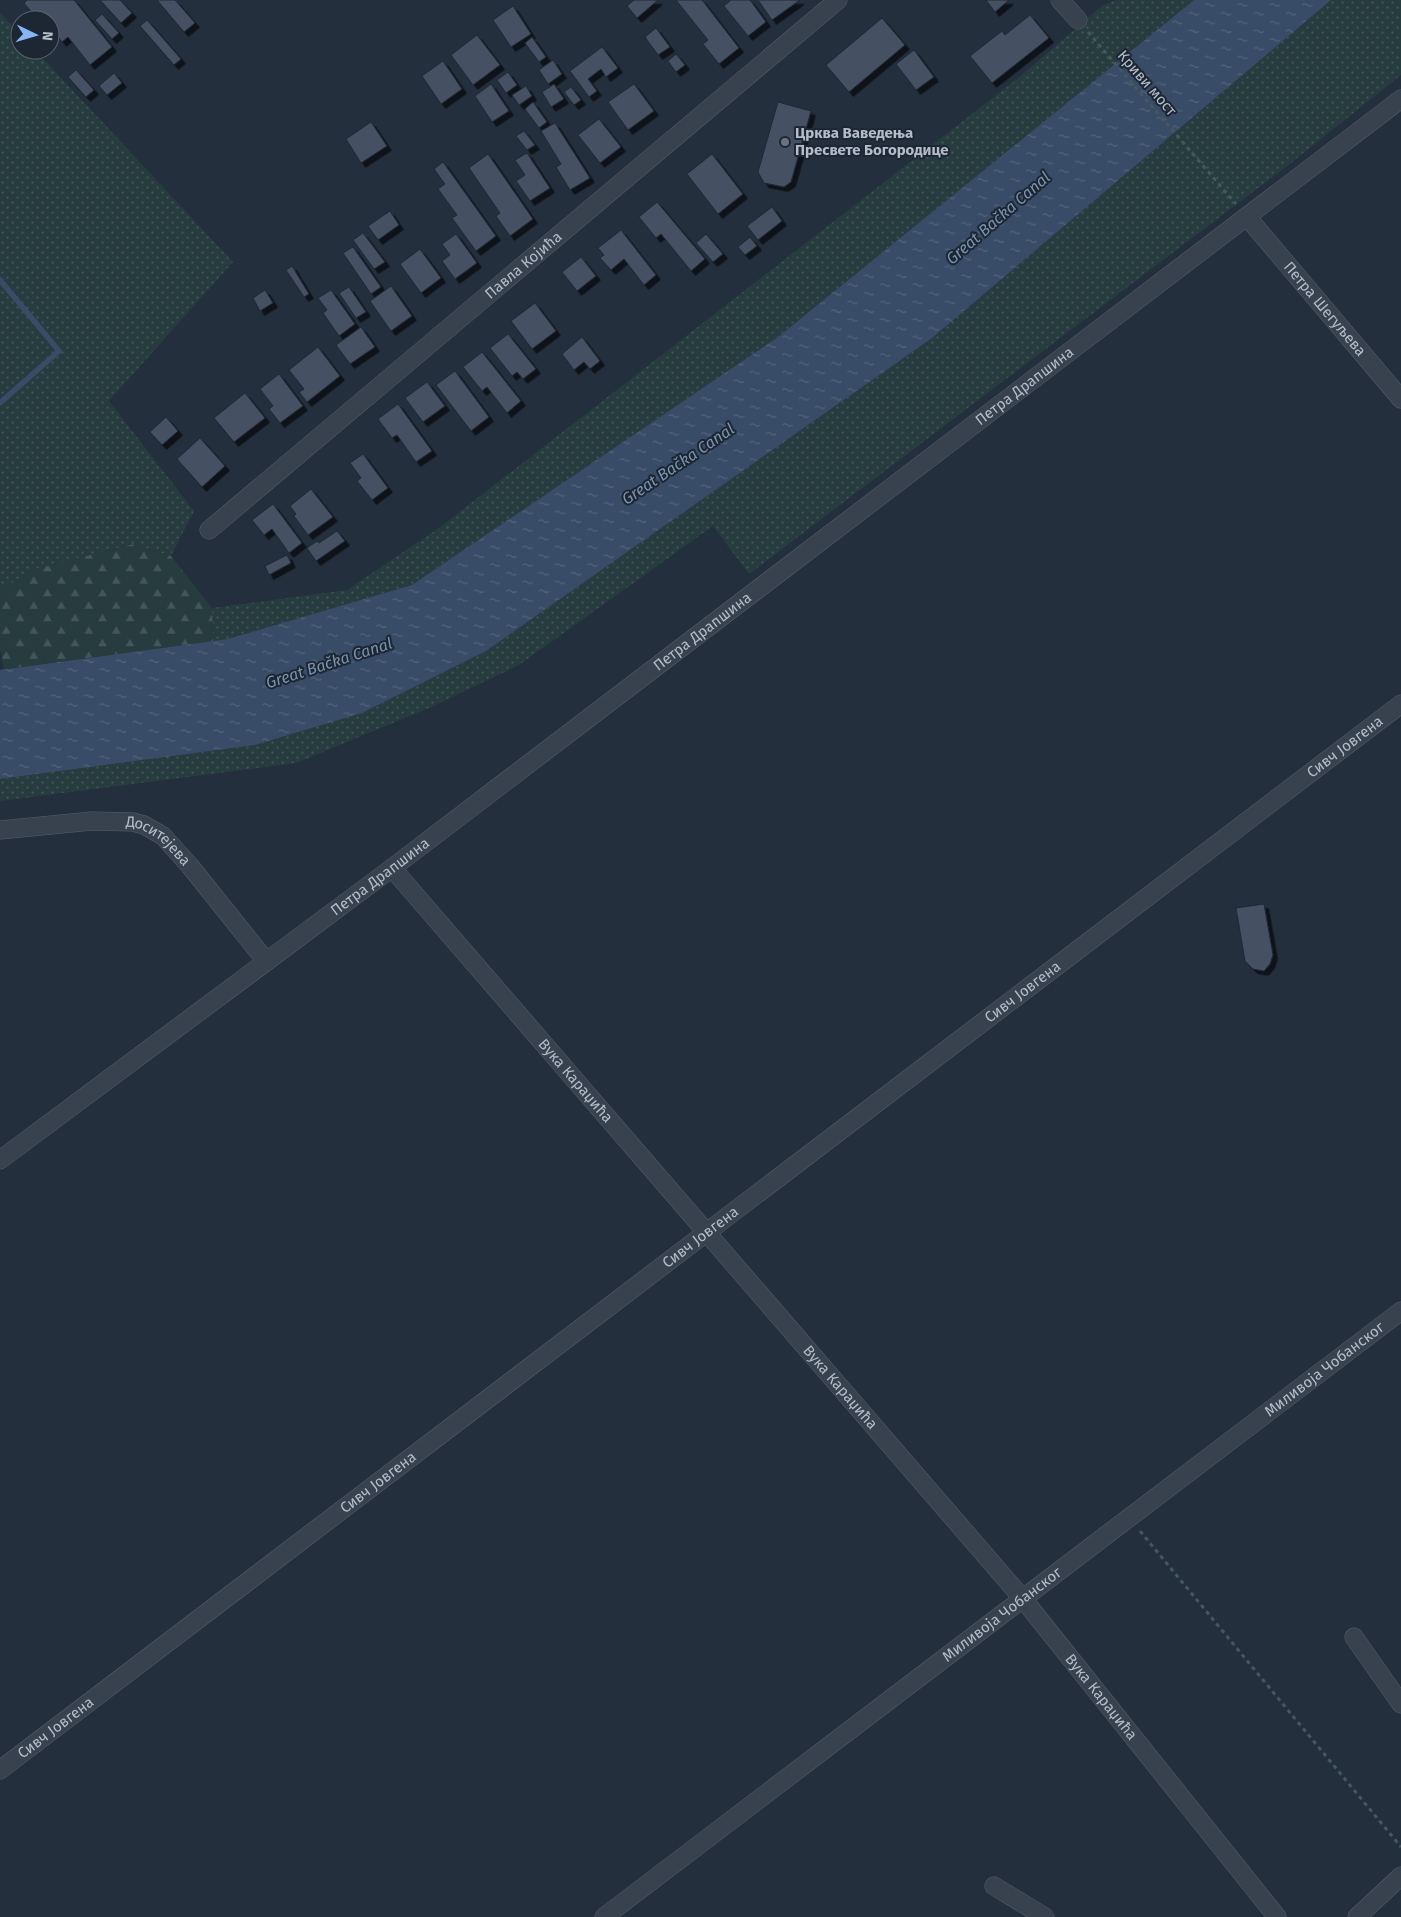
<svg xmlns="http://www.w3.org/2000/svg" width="1401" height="1917" font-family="'Fira Sans',sans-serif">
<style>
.grass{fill:url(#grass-dots)}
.forest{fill:url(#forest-firs)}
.water{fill:url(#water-ripples)}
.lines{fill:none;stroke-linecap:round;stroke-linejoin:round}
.stream{stroke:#394c67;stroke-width:5.5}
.building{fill:#455162;stroke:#1f2835;filter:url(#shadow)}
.street-casing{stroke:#565f6c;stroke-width:19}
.path{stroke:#44595c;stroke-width:3;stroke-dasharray:4 4;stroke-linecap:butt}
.street{stroke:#38414e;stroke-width:18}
.worship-dot{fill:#6b7280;stroke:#1d2633;stroke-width:2}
.labels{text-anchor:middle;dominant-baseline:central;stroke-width:4;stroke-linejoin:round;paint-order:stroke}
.street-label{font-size:15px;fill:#b4bcc9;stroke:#1d2633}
.poi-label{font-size:15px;font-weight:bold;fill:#b4bcc9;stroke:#1d2633;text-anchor:start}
.water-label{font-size:16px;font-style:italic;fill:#7c92b1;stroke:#1d2633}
</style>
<defs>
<pattern id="grass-dots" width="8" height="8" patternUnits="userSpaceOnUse" patternTransform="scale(1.25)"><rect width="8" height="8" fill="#263c3f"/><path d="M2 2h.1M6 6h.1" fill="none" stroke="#435659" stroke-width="1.8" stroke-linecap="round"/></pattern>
<pattern id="forest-firs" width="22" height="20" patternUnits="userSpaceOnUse" patternTransform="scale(1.25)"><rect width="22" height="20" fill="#263c3f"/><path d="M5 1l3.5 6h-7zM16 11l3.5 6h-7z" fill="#435659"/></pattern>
<pattern id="water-ripples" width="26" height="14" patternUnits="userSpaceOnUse" patternTransform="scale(1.25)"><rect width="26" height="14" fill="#394c67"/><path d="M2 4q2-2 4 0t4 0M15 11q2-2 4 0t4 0" fill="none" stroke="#53647b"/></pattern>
<filter id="shadow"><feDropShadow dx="4.5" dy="4.5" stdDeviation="0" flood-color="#0009"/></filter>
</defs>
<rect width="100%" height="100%" fill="#242f3e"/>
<g class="grass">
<polygon points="1116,0 1194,0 778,337 412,585 228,639 213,641 212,608 347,590 439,528 1017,79 1102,6"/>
<polygon points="1331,0 1401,0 1401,75 1291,163 749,574 713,526 519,665 429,708 296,763 0,801 0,779 255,745 362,713 486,651 932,338"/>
<polygon points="0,13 20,34 20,50 35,50 233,262 109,401 194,511 171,556 134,544 32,570 0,592"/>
</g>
<polygon class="forest" points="134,544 171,556 212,608 213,641 4,669 0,649 0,591 32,570"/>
<polygon class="water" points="1194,0 1331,0 932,338 486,651 362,713 255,745 0,779 0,670 228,639 412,585 778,337"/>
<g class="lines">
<polyline class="stream" points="0,280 59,351 0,403"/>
</g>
<g class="building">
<polygon points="27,0 74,0 112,47 90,65 68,37 62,42 50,27 50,20 38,20 24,3"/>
<polygon points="100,0 120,0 132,13 121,23"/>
<polygon points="157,0 175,0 195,23 184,32"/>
<polygon points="634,0 658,0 637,18 627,6"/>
<polygon points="676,0 702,0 739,48 719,64 703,44 708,40"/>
<polygon points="731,0 750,0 766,22 748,36 724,6"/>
<polygon points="758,0 800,0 772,20"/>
<polygon points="986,0 1009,0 995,12"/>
<polygon points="513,6 531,34 511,47 493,20"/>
<polygon points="102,14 119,33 112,39 95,20"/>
<polygon points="1030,15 1049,38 992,83 970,56 1002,31 1005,35"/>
<polygon points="882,18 905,45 849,92 826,65"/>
<polygon points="147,20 181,59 174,65 140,26"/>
<polygon points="656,28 670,47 658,55 645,37"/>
<polygon points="477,35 500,65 473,85 451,55"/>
<polygon points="532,37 546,57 539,62 525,43"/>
<polygon points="602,47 618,68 606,77 601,69 588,79 597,91 589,97 570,71"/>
<polygon points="914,50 934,77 916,90 896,64"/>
<polygon points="676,54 685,65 676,72 668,61"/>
<polygon points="553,60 562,74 548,84 539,70"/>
<polygon points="443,61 462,89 441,104 422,76"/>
<polygon points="76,70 94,90 86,97 68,77"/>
<polygon points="508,72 517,85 506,93 497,80"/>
<polygon points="114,73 122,83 107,95 99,86"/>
<polygon points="491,84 509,111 492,122 475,96"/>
<polygon points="554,84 564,99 551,107 542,92"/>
<polygon points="634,84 654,111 628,130 608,102"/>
<polygon points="526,86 532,96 519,105 512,95"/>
<polygon points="571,87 581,100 574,105 564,92"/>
<polygon points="533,102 547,122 539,128 525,109"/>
<polygon points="778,102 811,111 791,182 784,187 764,183 758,172"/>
<polygon points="599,119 621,147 600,163 578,135"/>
<polygon points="371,122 387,146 361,163 346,139"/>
<polygon points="555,123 590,178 570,190 556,167 561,164 541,131"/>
<polygon points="524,131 535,145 527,150 516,136"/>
<polygon points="527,153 550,188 530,201 516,181 525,175 515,160"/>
<polygon points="488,154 533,219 510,236 496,216 500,213 469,168"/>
<polygon points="712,154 743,194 718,214 687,174"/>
<polygon points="443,162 496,236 476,251 452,218 457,215 438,189 445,184 434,169"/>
<polygon points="657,202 705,259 691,271 661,234 656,238 639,217"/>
<polygon points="772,207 782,221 758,240 747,226"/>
<polygon points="390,211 399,225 378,240 368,226"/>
<polygon points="621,230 656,275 644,285 624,259 611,270 600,258 604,255 598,248"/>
<polygon points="363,233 385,262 374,269 353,240"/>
<polygon points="456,234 477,263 455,279 442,261 450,255 442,244"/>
<polygon points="706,234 723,254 713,262 696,243"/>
<polygon points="750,237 757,246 745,255 738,247"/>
<polygon points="353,247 381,287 371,294 343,253"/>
<polygon points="420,249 441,278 421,293 400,264"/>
<polygon points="581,257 596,276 577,291 562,272"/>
<polygon points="292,266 309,294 304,297 286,270"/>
<polygon points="391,286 412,316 391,331 370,301"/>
<polygon points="349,287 366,312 356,318 339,293"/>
<polygon points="265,290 273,303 260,311 253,298"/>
<polygon points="331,290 355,324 339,336 323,313 327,310 318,298"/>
<polygon points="535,303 556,331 532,349 511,321"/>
<polygon points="361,327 375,347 350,364 336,345"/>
<polygon points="508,334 536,369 523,379 517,372 512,376 490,348"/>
<polygon points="582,337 600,361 590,369 584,362 574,370 562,354"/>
<polygon points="318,347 340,376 307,402 299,392 304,389 289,370"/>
<polygon points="482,352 521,401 507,413 487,387 482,391 463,367"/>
<polygon points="455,371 489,417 471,431 436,385"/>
<polygon points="279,374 303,406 280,423 269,409 273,406 260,389"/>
<polygon points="427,382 445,406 423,422 405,398"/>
<polygon points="245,393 265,418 234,442 214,418"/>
<polygon points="398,404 432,451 416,462 397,435 392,438 378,419"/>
<polygon points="166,417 178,431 162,445 150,432"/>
<polygon points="200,438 225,466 202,487 177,459"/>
<polygon points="363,454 388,488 372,500 357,481 361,478 350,463"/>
<polygon points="311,489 333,517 308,535 294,516 296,514 290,506"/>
<polygon points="273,504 302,543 289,553 272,529 264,535 252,520"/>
<polygon points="337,531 345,541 316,561 307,548 317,541 319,543"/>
<polygon points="287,555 291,563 269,575 265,566"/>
<polygon points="1264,904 1273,955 1270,964 1264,971 1253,969 1245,961 1236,908"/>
</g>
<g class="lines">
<g class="street-casing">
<g id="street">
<polyline points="1060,0 1078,20"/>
<path id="s1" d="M1248 218 1401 399"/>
<path id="s2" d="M209 530 838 0"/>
<path id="s3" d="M0 830 92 821 133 822 144 825 163 836 190 866 266 961"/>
<path id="s4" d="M392 868 1023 1599 1277 1917"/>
<path id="s5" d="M0 1160 392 868 1401 99"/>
<polyline points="1354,1637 1401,1704"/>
<path id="s6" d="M0 1770 1401 704"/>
<polyline points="994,1886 1045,1917"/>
<path id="s7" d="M604 1917 1401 1311"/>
<polyline points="1357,1917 1401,1876"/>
</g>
</g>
<g class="path">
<polyline points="1088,32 1236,204"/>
<polyline points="1140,1531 1401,1847"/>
</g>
<use href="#street" class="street"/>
</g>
<circle class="worship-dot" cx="785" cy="142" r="5"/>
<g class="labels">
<g class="street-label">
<text transform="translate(1147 83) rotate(49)">Криви мост</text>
<text stroke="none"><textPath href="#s2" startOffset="411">Павла Којића</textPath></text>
<text stroke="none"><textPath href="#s1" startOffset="119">Петра Шегуљева</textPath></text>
<text stroke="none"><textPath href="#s5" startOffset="1284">Петра Драпшина</textPath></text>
<text stroke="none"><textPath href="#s5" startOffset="879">Петра Драпшина</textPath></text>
<text stroke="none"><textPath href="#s6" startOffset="1690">Сивч Јовгена</textPath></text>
<text stroke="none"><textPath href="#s3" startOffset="165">Доситејева</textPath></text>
<text stroke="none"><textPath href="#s5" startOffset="474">Петра Драпшина</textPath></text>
<text stroke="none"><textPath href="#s6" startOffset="1285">Сивч Јовгена</textPath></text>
<text stroke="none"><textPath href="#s4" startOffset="281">Вука Караџића</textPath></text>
<text stroke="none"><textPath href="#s6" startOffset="880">Сивч Јовгена</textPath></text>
<text stroke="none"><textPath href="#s7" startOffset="905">Миливоја Чобанског</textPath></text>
<text stroke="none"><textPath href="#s4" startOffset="686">Вука Караџића</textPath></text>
<text stroke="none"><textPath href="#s6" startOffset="475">Сивч Јовгена</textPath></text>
<text stroke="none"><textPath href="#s7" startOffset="500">Миливоја Чобанског</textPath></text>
<text stroke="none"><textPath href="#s4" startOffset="1091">Вука Караџића</textPath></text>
<text stroke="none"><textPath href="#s6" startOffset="70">Сивч Јовгена</textPath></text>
</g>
<g class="poi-label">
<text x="795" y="133">Црква Ваведења<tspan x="795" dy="17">Пресвете Богородице</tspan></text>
</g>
<g class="water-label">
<text transform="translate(998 218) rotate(-41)">Great Bačka Canal</text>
<text transform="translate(678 464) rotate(-34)">Great Bačka Canal</text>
<text transform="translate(329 663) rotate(-18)">Great Bačka Canal</text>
</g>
</g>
<g transform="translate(35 35) rotate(95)"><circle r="24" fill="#1d2633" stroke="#59626f"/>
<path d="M0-4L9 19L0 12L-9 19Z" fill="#8ab4f8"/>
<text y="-8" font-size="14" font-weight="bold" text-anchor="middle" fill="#b4bcc9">N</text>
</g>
</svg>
